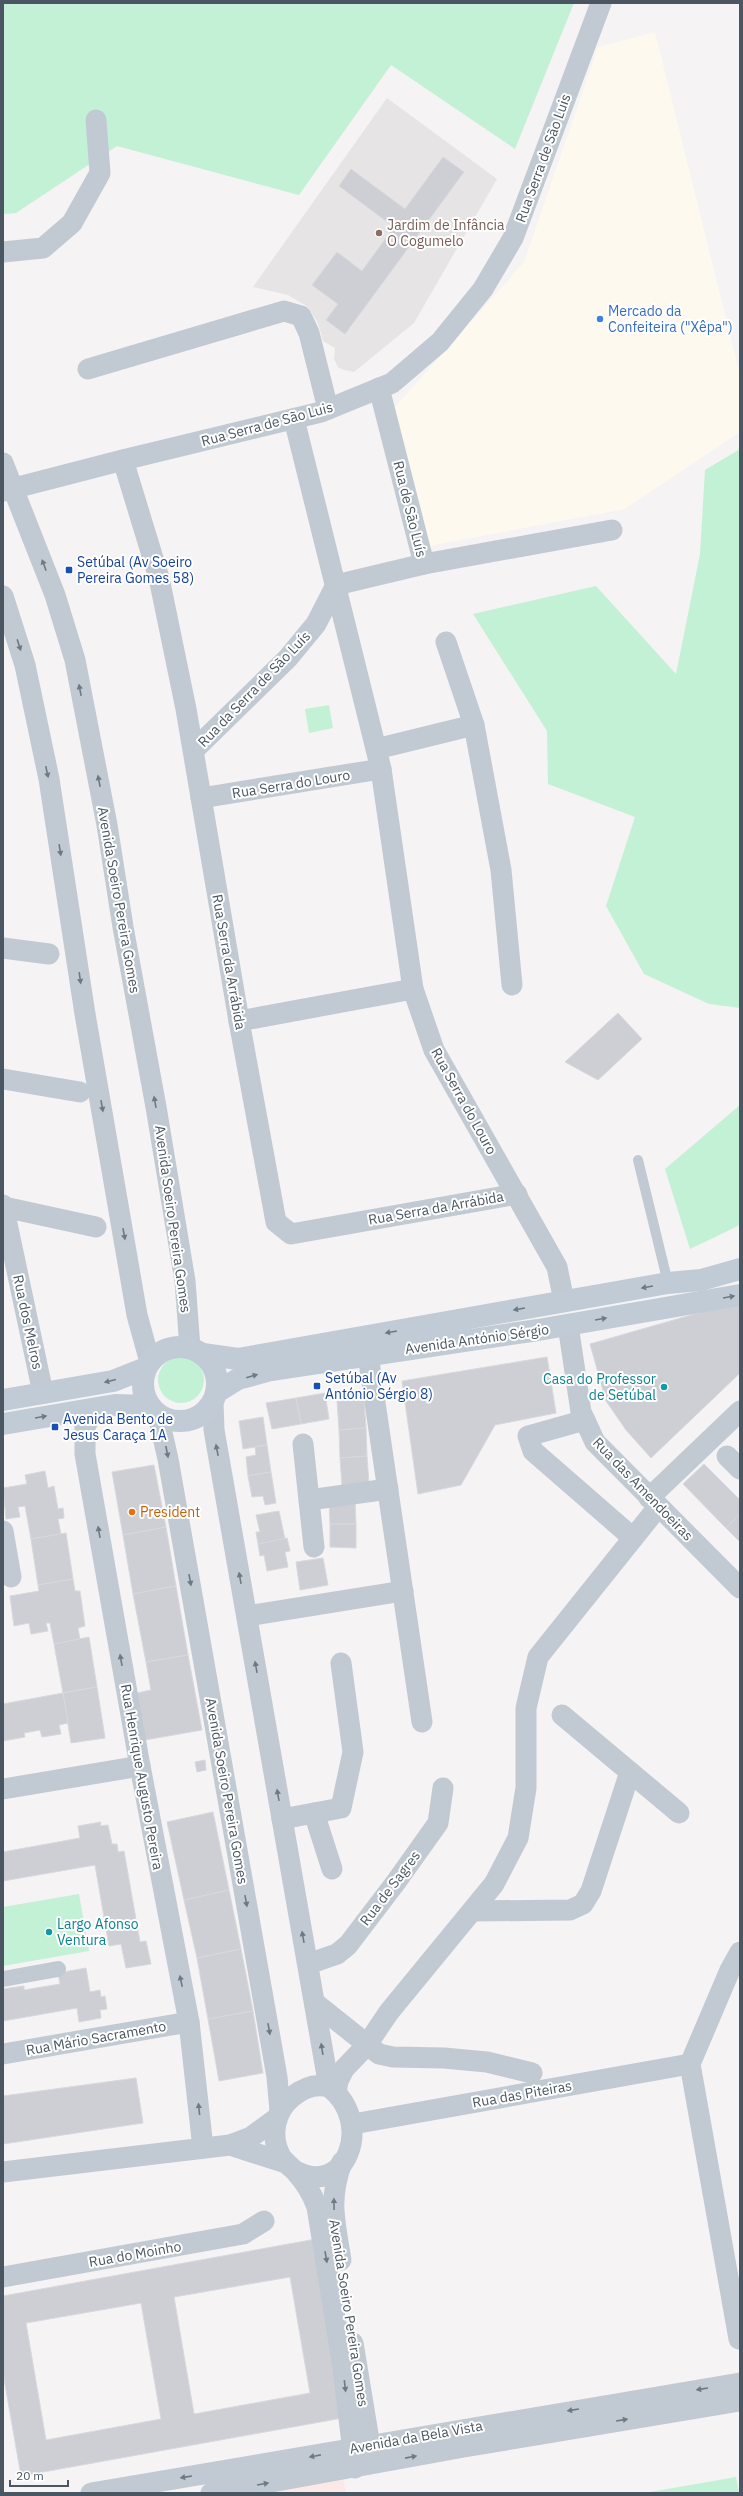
<svg xmlns="http://www.w3.org/2000/svg" width="743" height="2496" font-family="'IBM Plex Sans',sans-serif">
<style>
.commercial{fill:#fdf9ef}
.education{fill:#e6e4e5}
.medical{fill:#fce8e6}
.green{fill:#c3f1d5}
.building{fill:#cdcfd5;stroke:#d7d9de;fill-rule:evenodd}
.lines{fill:none;stroke-linecap:round;stroke-linejoin:round}
.service{stroke:#c1cad2;stroke-width:10}
.pedestrian{stroke:#c1cad2;stroke-width:16}
.minor{stroke:#c1cad2;stroke-width:21}
.secondary{stroke:#c1cbd6;stroke-width:22}
.oneway{fill:#6e7983}
.oneway2{fill:#6e7984}
.education-dot{fill:#8d6e63;stroke:#fff;stroke-width:1.5}
.shop-dot{fill:#3f7fe0;stroke:#fff;stroke-width:1.5}
.transit-dot{fill:#1a4fb4;stroke:#fff;stroke-width:1.5}
.culture-dot{fill:#0f9aa8;stroke:#fff;stroke-width:1.5}
.food-dot{fill:#e8710a;stroke:#fff;stroke-width:1.5}
.labels{text-anchor:middle;dominant-baseline:central;stroke-width:4;stroke-linejoin:round;paint-order:stroke}
.street-label{font-size:14px;fill:#4a5661;stroke:#fff}
.education-label{font-size:14px;fill:#785e54;stroke:#fff;text-anchor:start}
.shop-label{font-size:14px;fill:#366cbe;stroke:#fff;text-anchor:start}
.transit-label{font-size:14px;fill:#164399;stroke:#fff;text-anchor:start}
.culture-label{font-size:14px;fill:#0d838f;stroke:#fff;text-anchor:end}
.food-label{font-size:14px;fill:#c56008;stroke:#fff;text-anchor:start}
</style>
<rect width="100%" height="100%" fill="#f5f3f3"/>
<polygon class="commercial" points="655,32 740,375 740,432 625,509 429,546 395,407 524,262 598,47"/>
<polygon class="education" points="387,98 497,179 414,323 354,372 344,370 338,367 334,359 335,348 323,341 318,323 308,307 288,295 253,287"/>
<polygon class="medical" points="343,2479 346,2493 266,2493"/>
<g class="green">
<polygon points="3,3 574,3 515,149 391,65 299,195 117,146 16,213 3,214"/>
<polygon points="740,449 740,1008 709,1004 644,974 606,906 635,817 548,784 547,731 473,614 596,586 676,674 700,554 705,470"/>
<polygon points="329,705 333,728 309,733 305,709"/>
<polygon points="740,1105 740,1225 690,1249 665,1169"/>
<circle cx="181" cy="1380" r="23"/>
<polygon points="79,1894 89,1951 3,1966 3,1907"/>
<polygon points="736,2477 739,2493 645,2493"/>
</g>
<g class="building">
<polygon points="443,157 464,172 345,334 326,320 338,304 312,285 337,252 362,271 394,227 339,186 351,169 405,209"/>
<polygon points="618,1013 642,1039 598,1080 565,1062"/>
<polygon points="740,1301 740,1373 651,1458 626,1430 606,1401 590,1344"/>
<polygon points="547,1357 556,1413 495,1425 461,1485 418,1494 402,1381"/>
<polygon points="325,1393 329,1419 301,1424 296,1398"/>
<polygon points="296,1398 301,1424 272,1429 266,1403"/>
<polygon points="364,1400 366,1428 339,1430 337,1401"/>
<polygon points="263,1417 267,1445 243,1449 239,1421"/>
<polygon points="366,1428 367,1456 340,1458 339,1430"/>
<polygon points="267,1445 271,1472 248,1476 246,1457 256,1455 255,1447"/>
<polygon points="367,1456 369,1484 342,1486 340,1458"/>
<polygon points="704,1464 740,1500 740,1514 726,1528 683,1484"/>
<polygon points="154,1465 166,1527 123,1535 112,1472"/>
<polygon points="45,1471 48,1488 54,1486 58,1509 63,1508 64,1518 58,1519 61,1534 31,1539 25,1506 18,1507 20,1517 6,1519 3,1488 27,1484 25,1475"/>
<polygon points="271,1472 276,1503 265,1505 263,1496 252,1497 248,1476"/>
<polygon points="355,1500 356,1524 330,1524 329,1501"/>
<polygon points="279,1511 285,1539 258,1544 256,1532 260,1532 256,1515"/>
<polygon points="740,1514 740,1542 726,1528"/>
<polygon points="330,1524 356,1524 356,1548 330,1547"/>
<polygon points="166,1527 176,1586 133,1594 123,1535"/>
<polygon points="66,1533 73,1579 38,1585 31,1539"/>
<polygon points="287,1538 290,1551 285,1552 288,1567 267,1571 264,1555 260,1556 258,1544"/>
<polygon points="323,1558 328,1585 300,1590 296,1562"/>
<polygon points="73,1579 75,1591 80,1591 85,1626 78,1628 80,1640 54,1644 50,1623 46,1623 48,1631 31,1634 29,1623 14,1626 10,1596 39,1591 38,1585"/>
<polygon points="176,1586 188,1655 146,1662 133,1594"/>
<polygon points="89,1637 97,1687 63,1693 54,1644"/>
<polygon points="188,1655 202,1730 145,1740 137,1693 151,1690 146,1662"/>
<polygon points="97,1687 105,1738 71,1743 63,1693"/>
<polygon points="63,1693 68,1723 59,1725 61,1734 42,1737 40,1730 24,1733 25,1737 3,1741 3,1704"/>
<polygon points="205,1760 206,1770 197,1772 195,1762"/>
<polygon points="213,1812 229,1890 184,1900 167,1822"/>
<polygon points="101,1822 100,1826 108,1825 112,1844 117,1844 118,1852 124,1851 140,1942 146,1941 151,1964 126,1968 121,1944 109,1946 95,1865 3,1881 3,1852 80,1838 78,1826"/>
<polygon points="229,1890 241,1949 197,1958 184,1900"/>
<polygon points="241,1949 253,2011 208,2019 197,1958"/>
<polygon points="86,1968 90,1992 100,1990 101,1997 105,1996 107,2009 100,2010 101,2018 79,2022 77,2008 3,2021 3,1989 24,1986 24,1990 60,1984 58,1973"/>
<polygon points="253,2011 263,2073 219,2081 208,2019"/>
<polygon points="136,2078 143,2123 3,2144 3,2096"/>
<path d="M316 2239 348 2417 21 2476 3 2373V2296ZM290 2277 310 2393 194 2414 174 2297ZM141 2303 161 2419 46 2440 26 2323Z"/>
</g>
<g class="lines">
<polyline class="service" points="638,1160 668,1283"/>
<polyline class="pedestrian" points="3,1979 58,1969"/>
<g class="minor">
<polyline points="3,252 43,248 72,223 100,173 96,120"/>
<polyline points="88,369 284,311 301,316 309,333 328,409"/>
<polyline points="294,419 381,769 413,989 434,1050 557,1267 564,1301"/>
<polyline points="123,460 159,578 186,709 239,1021 276,1222 291,1234 517,1194"/>
<polyline points="3,463 55,595 75,660 107,825 123,927 156,1107 185,1281 190,1348"/>
<polyline points="3,491 123,460 321,412 392,383 440,342 483,289 513,238 601,3"/>
<polyline points="424,564 612,530"/>
<polyline points="336,585 424,564 379,388"/>
<polyline points="3,596 25,665 49,779 85,1014 137,1315 150,1362"/>
<polyline points="446,642 474,725 501,870 512,985"/>
<polyline points="376,749 474,725"/>
<polyline points="194,750 288,658 316,624 336,585"/>
<polyline points="201,798 381,769"/>
<polyline points="3,948 49,954"/>
<polyline points="239,1021 413,989"/>
<polyline points="3,1079 80,1092"/>
<polyline points="3,1205 43,1393"/>
<polyline points="4,1207 96,1227"/>
<polyline points="568,1325 581,1412 595,1442 740,1588"/>
<polyline points="368,1355 422,1722"/>
<polyline points="213,1402 214,1430 329,2087"/>
<polyline points="94,1409 85,1427 85,1454 140,1766 189,2022 203,2148"/>
<polyline points="158,1415 168,1459 277,2077 280,2111"/>
<polyline points="585,1420 528,1436 533,1451 633,1538"/>
<polyline points="303,1444 314,1547"/>
<polyline points="727,1456 740,1469"/>
<polyline points="649,1498 740,1411"/>
<polyline points="309,1500 388,1489"/>
<polyline points="3,1531 11,1577"/>
<polyline points="247,1616 403,1591"/>
<polyline points="562,1715 679,1813"/>
<polyline points="3,1789 140,1766"/>
<polyline points="314,1813 332,1869"/>
<polyline points="282,1819 341,1808 353,1752 341,1663"/>
<polyline points="473,1911 570,1910 583,1904 591,1891 630,1772"/>
<polyline points="308,1964 337,1954 348,1945 396,1882 438,1823 443,1788"/>
<polyline points="315,2003 379,2054 393,2057 444,2058 487,2062 532,2073"/>
<polyline points="3,2054 189,2022"/>
<polyline points="336,2093 338,2081 344,2069 366,2046 389,2012 494,1884 518,1838 526,1788 526,1708 538,1657 658,1507"/>
<polyline points="353,2124 690,2064"/>
<polyline points="230,2145 286,2163"/>
<path d="M294 2170C346 2200 375 2122 329 2087 315 2083 303 2088 292 2097 275 2111 270 2135 280 2155 284 2162 290 2166 295 2171 305 2182 312 2193 317 2207L342 2361 355 2468"/>
<polyline points="3,2172 230,2145 251,2137 277,2118"/>
<path d="M341 2260C335 2222 328 2200 342 2162"/>
<polyline points="3,2277 243,2234 264,2221"/>
<polyline points="739,2339 690,2064 730,1970 740,1952"/>
<polyline points="353,2343 372,2458"/>
<polyline points="91,2493 740,2383"/>
<polyline points="211,2493 464,2447 740,2401"/>
</g>
<g class="secondary">
<circle cx="180" cy="1384" r="37"/>
<polyline points="203,1354 238,1359 668,1283 701,1280 740,1269"/>
<polyline points="217,1392 238,1379 271,1370 538,1330 740,1295"/>
<polyline points="3,1400 113,1381 146,1368"/>
<polyline points="3,1424 115,1405 149,1406"/>
</g>
</g>
<defs><path id="oneway-solid" d="M-6-.8H1V-3.2L6.5 0L1 3.2V.8H-6Z"/></defs>
<g class="oneway">
<use href="#oneway-solid" transform="translate(44 565) rotate(-110)"/>
<use href="#oneway-solid" transform="translate(19 645) rotate(72)"/>
<use href="#oneway-solid" transform="translate(80 690) rotate(-101)"/>
<use href="#oneway-solid" transform="translate(47 772) rotate(78)"/>
<use href="#oneway-solid" transform="translate(99 781) rotate(-101)"/>
<use href="#oneway-solid" transform="translate(60 850) rotate(81)"/>
<use href="#oneway-solid" transform="translate(80 978) rotate(82)"/>
<use href="#oneway-solid" transform="translate(155 1102) rotate(-100)"/>
<use href="#oneway-solid" transform="translate(102 1106) rotate(80)"/>
<use href="#oneway-solid" transform="translate(124 1234) rotate(80)"/>
<use href="#oneway-solid" transform="translate(217 1450) rotate(-101)"/>
<use href="#oneway-solid" transform="translate(167 1452) rotate(79)"/>
<use href="#oneway-solid" transform="translate(99 1532) rotate(-100)"/>
<use href="#oneway-solid" transform="translate(240 1578) rotate(-100)"/>
<use href="#oneway-solid" transform="translate(190 1580) rotate(80)"/>
<use href="#oneway-solid" transform="translate(121 1660) rotate(-100)"/>
<use href="#oneway-solid" transform="translate(256 1667) rotate(-100)"/>
<use href="#oneway-solid" transform="translate(278 1795) rotate(-100)"/>
<use href="#oneway-solid" transform="translate(246 1901) rotate(80)"/>
<use href="#oneway-solid" transform="translate(303 1937) rotate(-100)"/>
<use href="#oneway-solid" transform="translate(181 1981) rotate(-102)"/>
<use href="#oneway-solid" transform="translate(269 2029) rotate(80)"/>
<use href="#oneway-solid" transform="translate(322 2049) rotate(-99)"/>
<use href="#oneway-solid" transform="translate(199 2109) rotate(-96)"/>
<use href="#oneway-solid" transform="translate(334 2204) rotate(-91)"/>
<use href="#oneway-solid" transform="translate(326 2257) rotate(80)"/>
<use href="#oneway-solid" transform="translate(345 2386) rotate(83)"/>
<use href="#oneway-solid" transform="translate(702 2389) rotate(171)"/>
<use href="#oneway-solid" transform="translate(573 2410) rotate(171)"/>
<use href="#oneway-solid" transform="translate(622 2420) rotate(-9)"/>
<use href="#oneway-solid" transform="translate(315 2456) rotate(169)"/>
<use href="#oneway-solid" transform="translate(411 2457) rotate(-11)"/>
<use href="#oneway-solid" transform="translate(186 2477) rotate(171)"/>
<use href="#oneway-solid" transform="translate(263 2484) rotate(-10)"/>
</g>
<g class="oneway2">
<use href="#oneway-solid" transform="translate(647 1287) rotate(170)"/>
<use href="#oneway-solid" transform="translate(729 1297) rotate(-10)"/>
<use href="#oneway-solid" transform="translate(519 1309) rotate(170)"/>
<use href="#oneway-solid" transform="translate(601 1319) rotate(-10)"/>
<use href="#oneway-solid" transform="translate(391 1332) rotate(170)"/>
<use href="#oneway-solid" transform="translate(252 1376) rotate(-16)"/>
<use href="#oneway-solid" transform="translate(110 1381) rotate(166)"/>
<use href="#oneway-solid" transform="translate(41 1417) rotate(-10)"/>
</g>
<circle class="education-dot" cx="379" cy="233" r="4"/>
<circle class="shop-dot" cx="600" cy="319" r="4"/>
<g class="transit-dot">
<rect x="65" y="566" width="8" height="8" rx="2"/>
<rect x="313" y="1382" width="8" height="8" rx="2"/>
<rect x="51" y="1423" width="8" height="8" rx="2"/>
</g>
<g class="culture-dot">
<circle cx="664" cy="1387" r="4"/>
<circle cx="49" cy="1932" r="4"/>
</g>
<circle class="food-dot" cx="132" cy="1512" r="4"/>
<g class="labels">
<g class="street-label">
<text transform="translate(543 158) rotate(-70)">Rua Serra de São Luis</text>
<text transform="translate(267 424) rotate(-15)">Rua Serra de São Luis</text>
<text transform="translate(410 509) rotate(76)">Rua de São Luís</text>
<text transform="translate(254 689) rotate(-46)">Rua da Serra de São Luís</text>
<text transform="translate(291 784) rotate(-9)">Rua Serra do Louro</text>
<text transform="translate(119 900) rotate(80)">Avenida Soeiro Pereira Gomes</text>
<text transform="translate(229 962) rotate(80)">Rua Serra da Arrábida</text>
<text transform="translate(464 1101) rotate(61)">Rua Serra do Louro</text>
<text transform="translate(436 1208) rotate(-10)">Rua Serra da Arrábida</text>
<text transform="translate(173 1219) rotate(82)">Avenida Soeiro Pereira Gomes</text>
<text transform="translate(28 1322) rotate(78)">Rua dos Melros</text>
<text transform="translate(477 1339) rotate(-8)">Avenida António Sérgio</text>
<text transform="translate(643 1489) rotate(46)">Rua das Amendoeiras</text>
<text transform="translate(142 1777) rotate(80)">Rua Henrique Augusto Pereira</text>
<text transform="translate(227 1791) rotate(80)">Avenida Soeiro Pereira Gomes</text>
<text transform="translate(390 1888) rotate(-53)">Rua de Sagres</text>
<text transform="translate(96 2038) rotate(-10)">Rua Mário Sacramento</text>
<text transform="translate(522 2094) rotate(-10)">Rua das Piteiras</text>
<text transform="translate(135 2254) rotate(-10)">Rua do Moinho</text>
<text transform="translate(349 2313) rotate(81)">Avenida Soeiro Pereira Gomes</text>
<text transform="translate(416 2437) rotate(-10)">Avenida da Bela Vista</text>
</g>
<g class="education-label">
<text x="387" y="225">Jardim de Infância<tspan x="387" dy="16">O Cogumelo</tspan></text>
</g>
<g class="shop-label">
<text x="608" y="311">Mercado da<tspan x="608" dy="16">Confeiteira ("Xêpa")</tspan></text>
</g>
<g class="transit-label">
<text x="77" y="562">Setúbal (Av Soeiro<tspan x="77" dy="16">Pereira Gomes 58)</tspan></text>
<text x="325" y="1378">Setúbal (Av<tspan x="325" dy="16">António Sérgio 8)</tspan></text>
<text x="63" y="1419">Avenida Bento de<tspan x="63" dy="16">Jesus Caraça 1A</tspan></text>
</g>
<g class="culture-label">
<text x="656" y="1379">Casa do Professor<tspan x="656" dy="16">de Setúbal</tspan></text>
<text x="57" y="1924" text-anchor="start">Largo Afonso<tspan x="57" dy="16">Ventura</tspan></text>
</g>
<g class="food-label">
<text x="140" y="1512">President</text>
</g>
</g>
<rect width="743" height="2496" fill="none" stroke="#4a5661" stroke-width="8"/>
<path d="M10 2480v6h58v-6" fill="none" stroke="#4a5661" stroke-width="2"/>
<text x="16" y="2480" font-size="12" fill="#4a5661" stroke="#ffffff" stroke-width="3" paint-order="stroke">20 m</text>
</svg>
